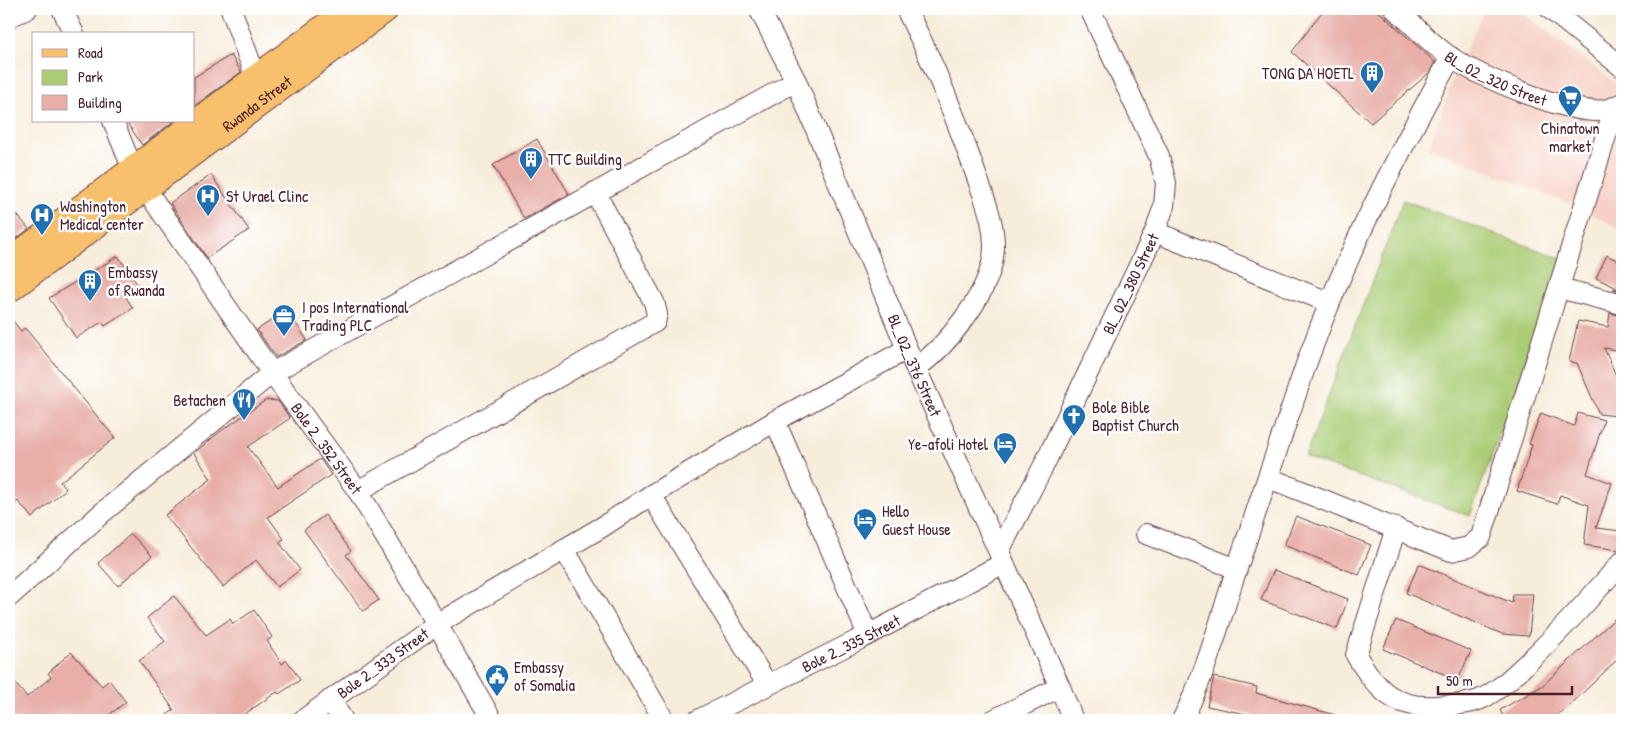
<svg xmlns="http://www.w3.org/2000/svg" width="1631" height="729" font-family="'Patrick Hand',sans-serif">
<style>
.built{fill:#f7d1c6}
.green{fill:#aacc74;stroke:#7a7650}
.building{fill:#e8aea7}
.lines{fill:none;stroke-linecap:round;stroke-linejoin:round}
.street-casing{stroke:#643e45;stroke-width:22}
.primary-casing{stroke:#643e45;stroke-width:30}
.street{stroke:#fff;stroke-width:20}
.primary{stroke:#f8bf6c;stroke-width:28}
.labels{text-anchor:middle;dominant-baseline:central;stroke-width:5;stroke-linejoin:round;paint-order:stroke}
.poi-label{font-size:16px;fill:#4a1f2b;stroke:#fff;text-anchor:start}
.street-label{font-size:16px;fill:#4a1f2b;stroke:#fff}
</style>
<rect width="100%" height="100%" fill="#fff"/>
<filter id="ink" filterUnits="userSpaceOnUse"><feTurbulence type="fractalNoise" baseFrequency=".02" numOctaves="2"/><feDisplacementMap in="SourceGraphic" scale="10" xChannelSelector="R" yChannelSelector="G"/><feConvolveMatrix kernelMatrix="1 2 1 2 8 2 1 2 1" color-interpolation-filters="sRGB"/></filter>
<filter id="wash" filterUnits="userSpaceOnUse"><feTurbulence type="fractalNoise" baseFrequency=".0096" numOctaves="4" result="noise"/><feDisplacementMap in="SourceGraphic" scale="20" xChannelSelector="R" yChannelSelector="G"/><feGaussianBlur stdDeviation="1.12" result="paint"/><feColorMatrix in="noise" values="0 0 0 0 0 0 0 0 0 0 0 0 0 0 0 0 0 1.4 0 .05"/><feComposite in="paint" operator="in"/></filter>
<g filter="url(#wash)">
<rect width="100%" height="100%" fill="#f7eddb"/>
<polygon class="built" points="1485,9 1517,9 1622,88 1622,230 1578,207 1429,148 1455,72"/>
<polygon class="green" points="1403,200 1563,259 1470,516 1305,457"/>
<g id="blocks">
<g class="building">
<polygon points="1324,9 1376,9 1435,62 1429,73 1371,123 1292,52"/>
<polygon points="231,55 241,72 194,106 194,77"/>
<polygon points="126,121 174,121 142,145"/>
<polygon points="537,139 569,194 524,219 493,165"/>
<polygon points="211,175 249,230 207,258 170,203"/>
<polygon points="9,205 29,229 9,244"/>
<polygon points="1607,255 1622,263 1622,292 1613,289 1619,289 1596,278"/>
<polygon points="118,256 139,287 125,296 133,308 105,326 102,322 76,338 49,298"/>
<polygon points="287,310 307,340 276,357 257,330"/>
<polygon points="1610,313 1622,316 1622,351 1604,348 1621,387 1617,416 1599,414 1577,363 1569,362 1578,321 1608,327"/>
<polygon points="9,316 21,331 25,328 115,438 60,482 66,489 32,518 18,501 9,509"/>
<polygon points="266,400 278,401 290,418 248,447 278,487 320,459 331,475 268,517 284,539 279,542 300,570 277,587 256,560 223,587 165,515 211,479 194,453 221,431"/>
<polygon points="1541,413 1574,426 1578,413 1604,420 1587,474 1612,483 1596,528 1621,531 1619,550 1584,545 1589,505 1560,495 1557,504 1517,491 1532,445 1529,444"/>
<polygon points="325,515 351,551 346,555 379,600 363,611 304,530"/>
<polygon points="1296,516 1371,545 1359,575 1284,545"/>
<polygon points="131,534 152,556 118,586 98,563"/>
<polygon points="1419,564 1512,603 1513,594 1533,594 1529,636 1502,634 1406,593"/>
<polygon points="1274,570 1348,599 1337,629 1261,600"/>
<polygon points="174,596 206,635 230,619 233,624 254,610 272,637 267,641 282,664 287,660 300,680 279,694 277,692 236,720 160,720 174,710 139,661 165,641 147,618"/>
<polygon points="1622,612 1622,655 1566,709 1547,720 1505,720 1500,710 1542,686"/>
<polygon points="1396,620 1471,651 1458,680 1383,649"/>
<polygon points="71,652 102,686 109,680 126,702 102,720 9,720 9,677 27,697 51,677 48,673"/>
<polygon points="1214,677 1257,687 1256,693 1339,716 1339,720 1275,720 1207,706"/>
</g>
</g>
</g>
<g filter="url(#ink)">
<use href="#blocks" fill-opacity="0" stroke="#643e45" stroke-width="1"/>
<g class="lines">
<g class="street-casing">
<g id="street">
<polyline points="62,9 74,34"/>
<polyline points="231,9 256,78"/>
<path id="s1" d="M759 9 796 81 907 349 1060 687 1073 720"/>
<path d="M906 9C932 60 954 112 973 166 983 196 998 226 993 258 987 296 946 347 916 368"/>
<path id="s2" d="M1395 9C1414 25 1432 45 1453 59 1483 78 1561 111 1597 111 1606 110 1615 108 1622 103"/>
<polyline points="1550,9 1622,67"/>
<polyline points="9,17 27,9"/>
<path id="s3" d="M113 121 134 172 272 373 358 491 437 624 492 720"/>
<polyline points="1155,232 1328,302"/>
<polyline points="1559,288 1622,304"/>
<polyline points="775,421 868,635"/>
<polyline points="1269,478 1451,551 1469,547 1481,537 1615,107"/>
<polyline points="358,491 655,322 657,314 654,302 595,192"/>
<polyline points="651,495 767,684"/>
<path d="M1396 528 1356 655C1376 689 1394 709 1436 706 1450 705 1468 705 1481 699 1498 691 1512 677 1526 664 1560 632 1591 597 1622 562"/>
<polyline points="1146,534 1237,569"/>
<polyline points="564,549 664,720"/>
<path id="s4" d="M999 551 1043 467 1155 232 1164 206 1166 183 1159 156 1090 9"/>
<polyline points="9,597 102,513 272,373 796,81"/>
<polyline points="330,700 343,720"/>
<path id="s5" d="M303 720 437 624 602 527 651 495 775 421 907 349"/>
<path id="s6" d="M698 720 868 635 1004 563"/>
<polyline points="993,720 1060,687"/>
<path d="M1182 720C1207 672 1220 619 1237 568 1256 512 1275 456 1294 400 1334 276 1389 171 1451 57"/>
</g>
</g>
<g class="primary-casing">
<g id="primary">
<polyline points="9,263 351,9"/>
<path id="s7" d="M9 288 384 9"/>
</g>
</g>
<use href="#street" class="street"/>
<use href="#primary" class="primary"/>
</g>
</g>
<defs>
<g id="building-pin" transform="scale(1.25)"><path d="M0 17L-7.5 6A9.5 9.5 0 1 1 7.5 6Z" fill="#1f6fb2" stroke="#fff"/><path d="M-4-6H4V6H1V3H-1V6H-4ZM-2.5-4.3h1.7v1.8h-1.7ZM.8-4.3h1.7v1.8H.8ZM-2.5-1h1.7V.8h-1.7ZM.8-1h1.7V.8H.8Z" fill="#fff"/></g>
<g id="supermarket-pin" transform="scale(1.25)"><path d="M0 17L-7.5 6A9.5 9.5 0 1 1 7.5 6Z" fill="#1f6fb2" stroke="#fff"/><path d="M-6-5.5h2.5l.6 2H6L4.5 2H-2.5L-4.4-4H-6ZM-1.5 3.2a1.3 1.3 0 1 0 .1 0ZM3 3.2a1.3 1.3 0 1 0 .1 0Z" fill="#fff"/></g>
<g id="hospital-pin" transform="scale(1.25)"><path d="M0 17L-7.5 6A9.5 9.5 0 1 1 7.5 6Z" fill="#1f6fb2" stroke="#fff"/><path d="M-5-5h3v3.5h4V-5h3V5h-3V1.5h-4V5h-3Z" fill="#fff"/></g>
<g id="office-pin" transform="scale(1.25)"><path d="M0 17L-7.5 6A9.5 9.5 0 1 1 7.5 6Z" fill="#1f6fb2" stroke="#fff"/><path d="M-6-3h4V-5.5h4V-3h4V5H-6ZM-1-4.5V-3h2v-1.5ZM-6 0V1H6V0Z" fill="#fff"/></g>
<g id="restaurant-pin" transform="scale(1.25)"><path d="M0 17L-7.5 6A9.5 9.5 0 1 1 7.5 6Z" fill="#1f6fb2" stroke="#fff"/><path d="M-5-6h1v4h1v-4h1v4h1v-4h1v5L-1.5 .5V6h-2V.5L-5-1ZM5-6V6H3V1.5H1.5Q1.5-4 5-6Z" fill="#fff"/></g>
<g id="church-pin" transform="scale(1.25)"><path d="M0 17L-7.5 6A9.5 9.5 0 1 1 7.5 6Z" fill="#1f6fb2" stroke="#fff"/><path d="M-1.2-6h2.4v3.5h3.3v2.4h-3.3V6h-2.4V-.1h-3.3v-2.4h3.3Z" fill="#fff"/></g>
<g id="hotel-pin" transform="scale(1.25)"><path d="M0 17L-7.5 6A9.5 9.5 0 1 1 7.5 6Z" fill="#1f6fb2" stroke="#fff"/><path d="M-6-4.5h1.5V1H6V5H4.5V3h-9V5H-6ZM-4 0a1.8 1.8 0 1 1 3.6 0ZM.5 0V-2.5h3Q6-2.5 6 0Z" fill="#fff"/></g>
<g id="civic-pin" transform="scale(1.25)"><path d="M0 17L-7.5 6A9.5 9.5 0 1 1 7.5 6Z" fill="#1f6fb2" stroke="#fff"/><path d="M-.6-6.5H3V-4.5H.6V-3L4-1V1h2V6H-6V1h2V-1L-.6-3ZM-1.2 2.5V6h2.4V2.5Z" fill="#fff"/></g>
</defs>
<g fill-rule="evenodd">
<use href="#building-pin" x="1372" y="73"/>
<use href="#supermarket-pin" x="1570" y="97"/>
<use href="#building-pin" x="531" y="159"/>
<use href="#hospital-pin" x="208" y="196"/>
<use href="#hospital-pin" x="42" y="215"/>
<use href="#building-pin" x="90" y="281"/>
<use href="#office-pin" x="284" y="316"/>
<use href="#restaurant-pin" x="244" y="400"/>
<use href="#church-pin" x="1074" y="416"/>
<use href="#hotel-pin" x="1005" y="444"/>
<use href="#hotel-pin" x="865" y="520"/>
<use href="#civic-pin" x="497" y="676"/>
</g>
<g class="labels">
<g class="poi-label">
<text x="1354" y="73" text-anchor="end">TONG DA HOETL</text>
<text x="1570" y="128" text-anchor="middle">Chinatown<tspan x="1570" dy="18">market</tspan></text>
<text x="548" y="159">TTC Building</text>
<text x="226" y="196">St Urael Clinc</text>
<text x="60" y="206">Washington<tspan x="60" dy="18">Medical center</tspan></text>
<text x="108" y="272">Embassy<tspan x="108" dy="18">of Rwanda</tspan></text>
<text x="302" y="307">I pos International<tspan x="302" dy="18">Trading PLC</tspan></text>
<text x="226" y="400" text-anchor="end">Betachen</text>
<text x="1092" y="407">Bole Bible<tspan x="1092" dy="18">Baptist Church</tspan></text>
<text x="988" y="444" text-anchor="end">Ye-afoli Hotel</text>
<text x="882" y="511">Hello<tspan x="882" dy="18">Guest House</tspan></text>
<text x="514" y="667">Embassy<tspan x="514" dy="18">of Somalia</tspan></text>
</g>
<g class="street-label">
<text stroke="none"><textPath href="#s2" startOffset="124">BL_02_320 Street</textPath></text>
<text stroke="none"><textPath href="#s7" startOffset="309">Rwanda Street</textPath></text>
<text stroke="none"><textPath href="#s4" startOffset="298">BL_02_380 Street</textPath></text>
<text stroke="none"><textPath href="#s1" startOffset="389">BL_02_376 Street</textPath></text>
<text stroke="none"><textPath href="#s3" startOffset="392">Bole 2_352 Street</textPath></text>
<text stroke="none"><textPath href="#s6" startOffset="171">Bole 2_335 Street</textPath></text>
<text stroke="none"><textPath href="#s5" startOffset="98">Bole 2_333 Street</textPath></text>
</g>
</g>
<rect width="1631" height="729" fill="none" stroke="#fff" stroke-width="30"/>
<rect x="32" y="32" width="162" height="90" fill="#ffffff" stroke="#b7a5aa"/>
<rect x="42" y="49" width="25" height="8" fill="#f8bf6c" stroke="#b7a5aa"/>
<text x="78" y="58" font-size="15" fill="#4a1f2b">Road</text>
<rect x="42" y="70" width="25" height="15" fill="#aacc74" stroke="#b7a5aa"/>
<text x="78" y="82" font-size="15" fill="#4a1f2b">Park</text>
<rect x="42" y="95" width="25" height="15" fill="#e8aea7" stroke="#b7a5aa"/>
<text x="78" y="108" font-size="15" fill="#4a1f2b">Building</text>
<path d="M1438 686v8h134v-8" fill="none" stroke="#4a1f2b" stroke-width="2.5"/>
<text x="1446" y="686" font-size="15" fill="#4a1f2b" stroke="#ffffff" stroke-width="4" paint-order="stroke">50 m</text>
</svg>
